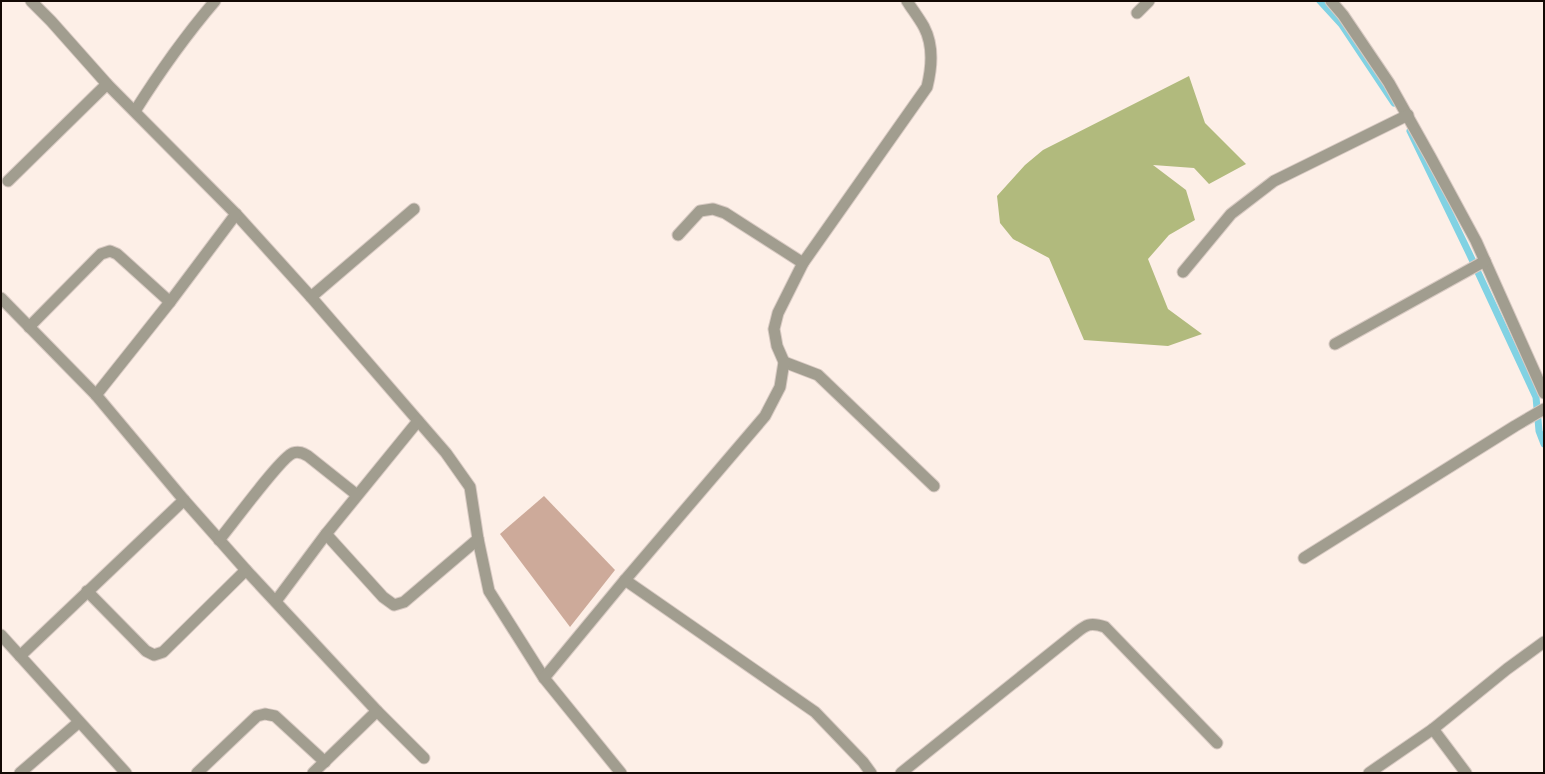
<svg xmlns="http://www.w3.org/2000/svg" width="1545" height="774" font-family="'Fira Sans',sans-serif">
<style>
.forest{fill:#b1ba7d}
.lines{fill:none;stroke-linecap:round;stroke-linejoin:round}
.stream{stroke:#81d2e3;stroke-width:7}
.building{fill:#cdaa9a}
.service-casing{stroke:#d8cac3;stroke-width:13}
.minor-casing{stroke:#d8cac3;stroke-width:13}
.service{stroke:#a19d8f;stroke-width:11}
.minor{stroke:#a19d8f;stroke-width:11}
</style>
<rect width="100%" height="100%" fill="#fdefe7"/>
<polygon class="forest" points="1189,76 1205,123 1246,164 1209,184 1194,168 1153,165 1186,190 1195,220 1169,235 1148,259 1168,309 1202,334 1168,346 1084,340 1049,258 1013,239 1000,223 997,196 1025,165 1043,150"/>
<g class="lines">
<g class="stream">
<polyline points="1320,1 1342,25 1394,103"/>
<polyline points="1410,131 1469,253 1536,397 1539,431 1544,444"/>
</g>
</g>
<polygon class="building" points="544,496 615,570 570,627 500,534"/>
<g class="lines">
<g class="service-casing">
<g id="service">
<polyline points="1137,13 1149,1"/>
<polyline points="784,362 818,375 934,486"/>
</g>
</g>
<g class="minor-casing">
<g id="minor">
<polyline points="31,1 51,21 107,84 236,214 311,297 446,453 470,487 478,539 489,591 544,678 621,773"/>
<polyline points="1331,1 1343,15 1389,83 1431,158 1476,241 1544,393"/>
<path d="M135 111C159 73 185 36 215 1"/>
<polyline points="8,181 107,84"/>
<polyline points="678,235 700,211 713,209 725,213 803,263"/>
<polyline points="1183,272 1231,214 1274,181 1408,115"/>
<polyline points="311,297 414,209"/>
<polyline points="1,298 96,395 184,500 246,570 377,711 424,758"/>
<polyline points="29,327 101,254 110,251 117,254 170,302"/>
<polyline points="1335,344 1485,261"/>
<polyline points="96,395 170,302 236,214"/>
<polyline points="326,534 383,597 394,605 404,602 478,539"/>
<path d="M219 540C231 526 281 457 293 453 299 451 303 453 308 456L357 495"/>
<polyline points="1304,558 1515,426 1544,409"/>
<polyline points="625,580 815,712 863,762 871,773"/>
<polyline points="87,591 146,651 154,655 163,652 246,570"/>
<polyline points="276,601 326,534 418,421"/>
<polyline points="1,635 126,773"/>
<polyline points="20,656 184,500"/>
<path d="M544 678 625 580 765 416 780 387 784 362 777 346 774 329 778 313 803 263 927 87C932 67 934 46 924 27 919 18 912 9 907 1"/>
<polyline points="1433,729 1466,773"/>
<polyline points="20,773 79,722"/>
<polyline points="197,773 257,716 265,714 275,716 325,762"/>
<polyline points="313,773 377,711"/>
<path d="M901 773 1072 636C1085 626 1088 621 1105 627L1217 743"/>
<polyline points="1369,773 1433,729 1507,669 1544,642"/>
</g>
</g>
<use href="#service" class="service"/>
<use href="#minor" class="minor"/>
</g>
<rect width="1545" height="774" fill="none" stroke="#130904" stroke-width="4"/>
</svg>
